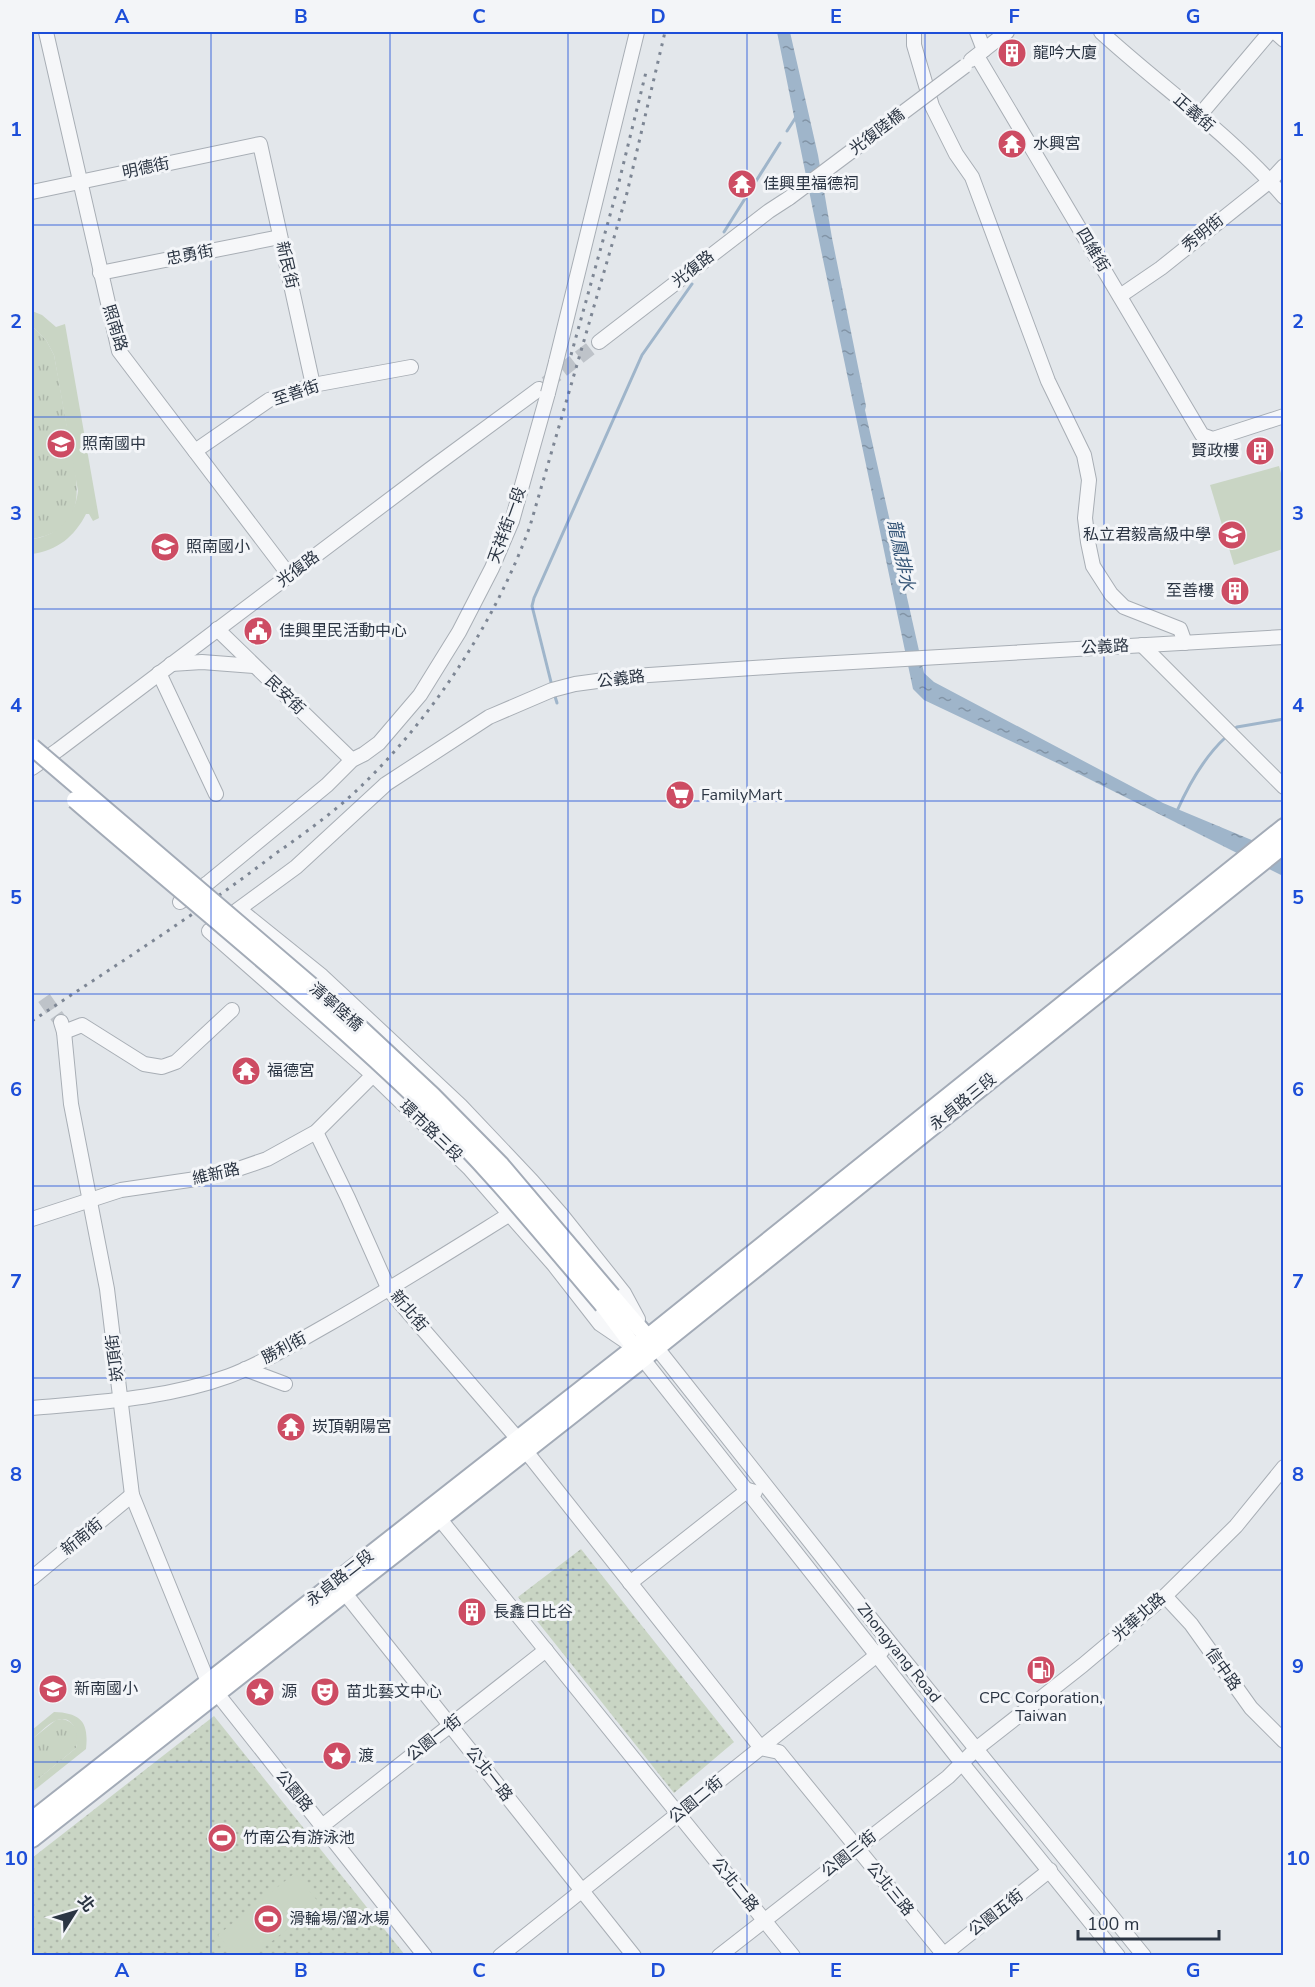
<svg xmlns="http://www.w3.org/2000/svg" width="1315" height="1987" font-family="'Nunito Sans','Noto Sans TC',sans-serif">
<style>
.grass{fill:url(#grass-tufts)}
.park{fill:url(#park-dots)}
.pitch{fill:#c9d5c4}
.water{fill:url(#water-ripples)}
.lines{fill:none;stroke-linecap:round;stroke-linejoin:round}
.stream{stroke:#9fb5ca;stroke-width:3}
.minor-tunnel{stroke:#bec3c9;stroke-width:14;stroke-dasharray:14 7;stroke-linecap:butt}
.minor-casing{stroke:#a8aeb5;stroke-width:16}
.major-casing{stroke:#a3abb7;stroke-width:20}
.minor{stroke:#f6f7f9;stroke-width:14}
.major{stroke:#fff;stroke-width:16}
.rail{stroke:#7d8694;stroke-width:3;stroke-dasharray:3 6;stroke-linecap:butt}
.minor-bridge-casing{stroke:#a8aeb5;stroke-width:16;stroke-linecap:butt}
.major-bridge-casing{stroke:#a3abb7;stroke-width:20;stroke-linecap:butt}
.minor-bridge{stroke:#f6f7f9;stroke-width:14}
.major-bridge{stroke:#fff;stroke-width:16}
.grid{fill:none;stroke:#1d4ed8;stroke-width:1.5;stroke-opacity:0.55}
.labels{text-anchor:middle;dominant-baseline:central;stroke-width:6;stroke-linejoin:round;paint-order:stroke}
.poi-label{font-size:16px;fill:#2b3543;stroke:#f3f5f8;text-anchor:start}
.street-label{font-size:16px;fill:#2b3543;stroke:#f3f5f8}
.water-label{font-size:18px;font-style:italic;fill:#355577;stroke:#f3f5f8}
.neatline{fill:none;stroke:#1d4ed8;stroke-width:2}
.grid-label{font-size:20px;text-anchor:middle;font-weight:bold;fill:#1d4ed8}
</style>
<defs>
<pattern id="grass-tufts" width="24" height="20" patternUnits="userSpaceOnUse" patternTransform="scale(1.5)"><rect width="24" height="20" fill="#c9d5c4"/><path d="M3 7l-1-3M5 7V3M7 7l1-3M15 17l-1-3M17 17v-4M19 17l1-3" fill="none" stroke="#adb7aa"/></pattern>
<pattern id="park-dots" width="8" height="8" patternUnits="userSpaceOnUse" patternTransform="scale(1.5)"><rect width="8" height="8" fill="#c9d5c4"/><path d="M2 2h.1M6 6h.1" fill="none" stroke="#adb7aa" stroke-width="1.8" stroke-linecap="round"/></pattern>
<pattern id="water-ripples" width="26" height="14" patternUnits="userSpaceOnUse" patternTransform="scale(1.5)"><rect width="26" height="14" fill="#9fb5ca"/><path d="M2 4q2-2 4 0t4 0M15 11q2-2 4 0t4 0" fill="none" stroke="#8294a6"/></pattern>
</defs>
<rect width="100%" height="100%" fill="#e3e7eb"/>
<g class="grass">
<path d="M32 326 46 340 54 355C59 381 63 406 68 432 76 476 94 529 32 539Z"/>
<path d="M62 1719C77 1722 80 1735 76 1748L32 1784V1739L56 1720Z"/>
</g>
<g class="park">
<polygon points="581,1549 734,1742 674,1793 518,1597"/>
<polygon points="214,1716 405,1955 32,1956 32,1858"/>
</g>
<g class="pitch">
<path d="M32 311 42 315 56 327 65 324 99 518 93 521 89 514H86C75 536 57 551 32 554V539C58 536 75 517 78 491L54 355 46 340 32 326Z"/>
<polygon points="1279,466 1283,480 1283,549 1234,565 1210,485"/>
<path d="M54 1712C81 1713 89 1722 86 1749L32 1792V1784L76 1748C80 1735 73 1712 55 1721 47 1724 39 1734 32 1739V1730Z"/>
<polygon points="295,1873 320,1904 254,1955 234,1955 218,1935"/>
</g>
<polygon class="water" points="777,32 790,32 818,155 832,238 866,406 865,410 924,673 934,682 1163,803 1283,853 1283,876 1059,764 924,700 913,689 821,250"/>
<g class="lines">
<g class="stream">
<polyline points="787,131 796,117"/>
<polyline points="724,232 780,143"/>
<polyline points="552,686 532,606 534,598 642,355 692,284"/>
<polyline points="554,693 557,703"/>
<polyline points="1233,730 1237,727 1284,719"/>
<path d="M1177 811C1189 784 1205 756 1226 737"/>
</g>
<g class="minor-tunnel">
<polyline points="546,383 599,342"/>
<polyline points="44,998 61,1022"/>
</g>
<g class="minor-casing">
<g id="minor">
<polyline points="46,32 119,351 289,575"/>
<polyline points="914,32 914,45 932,106 956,154 972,177 1048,381 1084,455 1089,480 1085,518 1088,542 1093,566 1111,594 1124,607 1180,629 1185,643"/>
<polyline points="977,32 984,50"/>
<path d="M1101 32C1161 87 1231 135 1284 197"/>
<polyline points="1275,32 1284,40"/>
<polyline points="977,56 1202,435 1213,439 1284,416"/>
<polyline points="971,60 1007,32"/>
<polyline points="1199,116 1270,32"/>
<polyline points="32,192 260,144 313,385"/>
<polyline points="100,273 280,237"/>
<polyline points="1120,296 1161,268 1270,181 1284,166"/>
<polyline points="599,342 769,211 789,198"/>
<polyline points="556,362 637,32"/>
<polyline points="195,451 269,400 313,385 411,367"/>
<polyline points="217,629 352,760"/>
<polyline points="1142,645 1284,787"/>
<polyline points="171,664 202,662 254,666"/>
<polyline points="159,673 216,794"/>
<polyline points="32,768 58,750 429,470 539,389"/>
<polyline points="180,902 209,882 327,785 352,760 364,754 379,743 420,695 459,632 492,568 512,521 548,393"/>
<polyline points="240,910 322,976 460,1105 532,1181 561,1214 624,1293 638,1319"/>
<polyline points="61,1022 64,1032 71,1104 107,1289 132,1495 208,1682 425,1956"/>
<polyline points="64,1032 82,1025 144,1064 162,1067 176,1062 232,1010"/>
<polyline points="316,1132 348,1198 389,1290 517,1438"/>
<polyline points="32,1219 121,1190 196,1179 238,1169 267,1159 316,1132 373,1075"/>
<polyline points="628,1343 600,1324 554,1265 469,1168 373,1075 209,931 296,867 386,784 489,717 552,690 575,684 634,676 783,666 1284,637"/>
<polyline points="657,1348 891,1644 1144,1956"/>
<polyline points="643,1359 961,1762 1118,1956"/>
<polyline points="245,1369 285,1384"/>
<path d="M32 1408C98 1402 166 1399 229 1376 263 1363 295 1343 327 1325 389 1290 449 1252 510 1214"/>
<polyline points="525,1450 761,1748 779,1752 945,1956"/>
<polyline points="439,1518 793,1956"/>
<polyline points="32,1578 132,1495"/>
<polyline points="630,1583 748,1490 755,1492"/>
<polyline points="344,1592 634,1956"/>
<polyline points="1165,1596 1191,1624 1251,1708 1284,1741"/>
<polyline points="322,1826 546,1650"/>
<polyline points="500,1956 882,1651"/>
<polyline points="719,1956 948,1777 976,1749 1083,1665 1165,1596 1236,1526 1284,1467"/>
<polyline points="942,1956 1050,1870"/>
</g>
</g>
<g class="major-casing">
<g id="major">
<polyline points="612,1296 654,1345"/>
<polyline points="603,1305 640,1355"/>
<polyline points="32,1820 648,1337 1284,827"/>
<polyline points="32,1839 643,1359 1284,845"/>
</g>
</g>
<use href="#minor" class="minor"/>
<use href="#major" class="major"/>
<g class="rail">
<polyline points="571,355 617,190 647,68"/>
<path d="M32 1021C113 967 197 914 275 854 302 835 330 815 354 793 430 722 495 623 530 526L627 193 665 32"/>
</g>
<g class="minor-bridge-casing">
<g id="minor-bridge">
<polyline points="789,198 965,66"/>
<polyline points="548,393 556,362"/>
</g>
</g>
<g class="major-bridge-casing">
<g id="major-bridge">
<polyline points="32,747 357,1025 432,1095 500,1164 612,1296"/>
<path d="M75 800C192 901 313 998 424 1105 489 1167 545 1237 603 1305"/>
</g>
</g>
<use href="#minor-bridge" class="minor-bridge"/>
<use href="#major-bridge" class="major-bridge"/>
</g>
<path class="grid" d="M211 32V1956M390 32V1956M568 32V1956M747 32V1956M925 32V1956M1104 32V1956M32 225H1284M32 417H1284M32 609H1284M32 801H1284M32 994H1284M32 1186H1284M32 1378H1284M32 1570H1284M32 1762H1284"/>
<defs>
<g id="building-disc" transform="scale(1.5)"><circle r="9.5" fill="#cd4c63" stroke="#f3f5f8"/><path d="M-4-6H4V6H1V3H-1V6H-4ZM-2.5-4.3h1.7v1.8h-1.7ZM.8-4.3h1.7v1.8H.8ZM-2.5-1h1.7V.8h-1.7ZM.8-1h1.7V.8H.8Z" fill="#fff"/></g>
<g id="temple-disc" transform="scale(1.5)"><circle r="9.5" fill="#cd4c63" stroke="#f3f5f8"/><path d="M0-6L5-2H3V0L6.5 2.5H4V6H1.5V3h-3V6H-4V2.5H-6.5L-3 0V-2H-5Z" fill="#fff"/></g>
<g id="school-disc" transform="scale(1.5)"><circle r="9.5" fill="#cd4c63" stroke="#f3f5f8"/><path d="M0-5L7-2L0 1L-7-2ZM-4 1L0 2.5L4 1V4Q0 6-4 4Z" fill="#fff"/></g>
<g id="civic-disc" transform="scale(1.5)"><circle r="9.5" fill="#cd4c63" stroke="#f3f5f8"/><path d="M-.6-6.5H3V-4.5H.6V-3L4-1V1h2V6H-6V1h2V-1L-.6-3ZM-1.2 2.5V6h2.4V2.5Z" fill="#fff"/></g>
<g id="supermarket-disc" transform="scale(1.5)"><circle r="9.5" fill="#cd4c63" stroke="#f3f5f8"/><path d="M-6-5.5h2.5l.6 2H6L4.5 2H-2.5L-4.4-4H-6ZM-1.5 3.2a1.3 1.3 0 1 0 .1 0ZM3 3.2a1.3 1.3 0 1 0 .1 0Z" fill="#fff"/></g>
<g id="fuel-disc" transform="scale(1.5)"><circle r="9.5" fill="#cd4c63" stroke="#f3f5f8"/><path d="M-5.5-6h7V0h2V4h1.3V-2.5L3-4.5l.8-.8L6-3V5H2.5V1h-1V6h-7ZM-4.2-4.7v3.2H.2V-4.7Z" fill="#fff"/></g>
<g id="sight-disc" transform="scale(1.5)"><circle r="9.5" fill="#cd4c63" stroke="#f3f5f8"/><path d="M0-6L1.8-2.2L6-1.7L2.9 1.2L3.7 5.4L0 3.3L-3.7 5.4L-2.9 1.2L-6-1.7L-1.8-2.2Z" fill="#fff"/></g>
<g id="theatre-disc" transform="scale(1.5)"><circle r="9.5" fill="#cd4c63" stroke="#f3f5f8"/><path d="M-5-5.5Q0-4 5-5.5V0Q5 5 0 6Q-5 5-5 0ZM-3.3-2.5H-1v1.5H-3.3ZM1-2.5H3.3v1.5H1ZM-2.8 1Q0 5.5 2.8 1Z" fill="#fff"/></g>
<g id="stadium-disc" transform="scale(1.5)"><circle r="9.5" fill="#cd4c63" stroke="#f3f5f8"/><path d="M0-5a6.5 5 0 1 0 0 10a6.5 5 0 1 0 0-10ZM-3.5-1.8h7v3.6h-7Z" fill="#fff"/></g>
</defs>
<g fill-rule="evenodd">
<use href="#building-disc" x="1012" y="53"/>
<use href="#temple-disc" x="1012" y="144"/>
<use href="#temple-disc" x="742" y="184"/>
<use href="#school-disc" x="61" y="444"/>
<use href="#building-disc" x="1260" y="451"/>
<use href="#school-disc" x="1232" y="535"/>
<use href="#school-disc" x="165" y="547"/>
<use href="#building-disc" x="1235" y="591"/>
<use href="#civic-disc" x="258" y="631"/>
<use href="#supermarket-disc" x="680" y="795"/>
<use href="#temple-disc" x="246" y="1071"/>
<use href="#temple-disc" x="291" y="1427"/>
<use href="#building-disc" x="472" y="1612"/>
<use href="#fuel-disc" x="1041" y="1670"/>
<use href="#school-disc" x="53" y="1689"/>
<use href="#sight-disc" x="260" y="1692"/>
<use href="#theatre-disc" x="325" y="1692"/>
<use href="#sight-disc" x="337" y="1756"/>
<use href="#stadium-disc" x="222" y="1838"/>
<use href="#stadium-disc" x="268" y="1919"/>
</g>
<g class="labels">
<g class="poi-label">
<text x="1033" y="53">龍吟大廈</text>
<text x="1033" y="144">水興宮</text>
<text x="763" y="184">佳興里福德祠</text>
<text x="82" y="444">照南國中</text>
<text x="1239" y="451" text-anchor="end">賢政樓</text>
<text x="1211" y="535" text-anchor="end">私立君毅高級中學</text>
<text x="186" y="547">照南國小</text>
<text x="1214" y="591" text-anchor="end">至善樓</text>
<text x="279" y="631">佳興里民活動中心</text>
<text x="701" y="795">FamilyMart</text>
<text x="267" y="1071">福德宮</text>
<text x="312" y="1427">崁頂朝陽宮</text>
<text x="493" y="1612">長鑫日比谷</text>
<text x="74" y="1689">新南國小</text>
<text x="281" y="1692">源</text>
<text x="346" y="1692">苗北藝文中心</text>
<text x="1041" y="1698" text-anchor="middle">CPC Corporation,<tspan x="1041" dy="18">Taiwan</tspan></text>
<text x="358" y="1756">渡</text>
<text x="243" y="1838">竹南公有游泳池</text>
<text x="289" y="1919">滑輪場/溜冰場</text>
</g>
<g class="street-label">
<text transform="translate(1194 113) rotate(41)">正義街</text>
<text transform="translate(877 132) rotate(-37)">光復陸橋</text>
<text transform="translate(146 168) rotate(-12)">明德街</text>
<text transform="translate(1203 233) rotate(-39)">秀明街</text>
<text transform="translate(1093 250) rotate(59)">四維街</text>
<text transform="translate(190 255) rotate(-11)">忠勇街</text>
<text transform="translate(287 265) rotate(77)">新民街</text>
<text transform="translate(693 269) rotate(-38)">光復路</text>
<text transform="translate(115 328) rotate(73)">照南路</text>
<text transform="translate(296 393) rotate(-18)">至善街</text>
<text transform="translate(507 525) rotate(-70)">天祥街一段</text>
<text transform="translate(298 569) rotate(-37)">光復路</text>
<text transform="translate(1105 647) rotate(-3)">公義路</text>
<text transform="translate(621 679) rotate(-7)">公義路</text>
<text transform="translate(285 695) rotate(44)">民安街</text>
<text transform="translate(336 1007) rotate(41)">清寧陸橋</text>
<text transform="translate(963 1102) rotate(-39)">永貞路三段</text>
<text transform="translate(431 1131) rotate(44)">環市路三段</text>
<text transform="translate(216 1174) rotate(-13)">維新路</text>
<text transform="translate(409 1311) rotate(50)">新北街</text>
<text transform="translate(284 1348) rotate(-28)">勝利街</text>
<text transform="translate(115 1358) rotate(-97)">崁頂街</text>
<text transform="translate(82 1537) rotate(-39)">新南街</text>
<text transform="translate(340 1578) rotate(-38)">永貞路二段</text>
<text transform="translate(1139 1617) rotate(-41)">光華北路</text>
<text transform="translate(899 1653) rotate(51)">Zhongyang Road</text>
<text transform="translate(1223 1669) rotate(55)">信中路</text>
<text transform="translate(434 1738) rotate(-38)">公園一街</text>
<text transform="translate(489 1774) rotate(52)">公北一路</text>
<text transform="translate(294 1791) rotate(51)">公園路</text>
<text transform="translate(696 1800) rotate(-39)">公園二街</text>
<text transform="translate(849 1854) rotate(-38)">公園三街</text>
<text transform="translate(735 1885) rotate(51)">公北二路</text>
<text transform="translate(890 1889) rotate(51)">公北三路</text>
<text transform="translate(996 1913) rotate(-38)">公園五街</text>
</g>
<g class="water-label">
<text transform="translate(901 555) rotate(78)">龍鳳排水</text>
</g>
</g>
<rect width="1315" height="1987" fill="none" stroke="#f3f5f8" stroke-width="66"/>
<g transform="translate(75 1912) rotate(53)" stroke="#f3f5f8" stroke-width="4.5" paint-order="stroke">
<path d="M0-4.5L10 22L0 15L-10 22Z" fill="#2b3543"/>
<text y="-9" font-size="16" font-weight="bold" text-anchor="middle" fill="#2b3543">北</text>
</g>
<path d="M1078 1930v9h141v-9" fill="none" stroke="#2b3543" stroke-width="3"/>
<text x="1087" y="1930" font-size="18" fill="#2b3543" stroke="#f3f5f8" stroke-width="4.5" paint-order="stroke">100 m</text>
<rect x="33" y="33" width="1249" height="1921" class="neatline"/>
<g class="grid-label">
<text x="122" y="23">A</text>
<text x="301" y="23">B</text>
<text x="479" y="23">C</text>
<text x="658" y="23">D</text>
<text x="836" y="23">E</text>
<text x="1014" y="23">F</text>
<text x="1193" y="23">G</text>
<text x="16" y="136">1</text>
<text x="1298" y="136">1</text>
<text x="16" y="328">2</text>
<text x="1298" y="328">2</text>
<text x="16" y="520">3</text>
<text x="1298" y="520">3</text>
<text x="16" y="712">4</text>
<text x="1298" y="712">4</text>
<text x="16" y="904">5</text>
<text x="1298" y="904">5</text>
<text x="16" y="1096">6</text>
<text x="1298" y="1096">6</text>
<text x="16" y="1288">7</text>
<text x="1298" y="1288">7</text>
<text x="16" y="1481">8</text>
<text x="1298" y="1481">8</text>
<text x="16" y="1673">9</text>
<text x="1298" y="1673">9</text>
<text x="16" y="1865">10</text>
<text x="1298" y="1865">10</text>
<text x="122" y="1977">A</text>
<text x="301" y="1977">B</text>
<text x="479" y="1977">C</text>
<text x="658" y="1977">D</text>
<text x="836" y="1977">E</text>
<text x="1014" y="1977">F</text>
<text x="1193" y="1977">G</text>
</g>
</svg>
